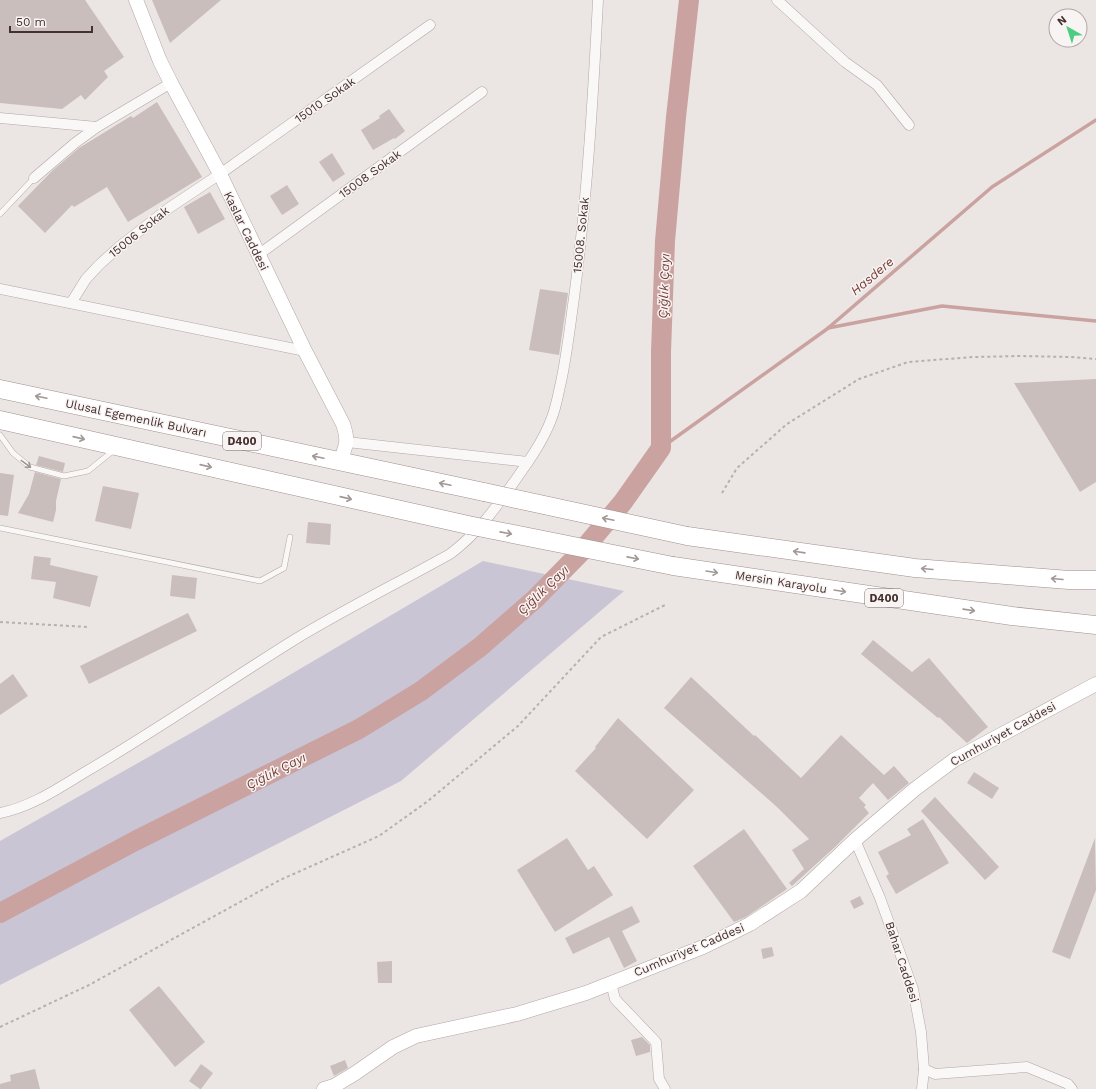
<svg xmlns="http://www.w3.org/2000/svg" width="1096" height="1089" font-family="'Work Sans',sans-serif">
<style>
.green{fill:#cac5d5}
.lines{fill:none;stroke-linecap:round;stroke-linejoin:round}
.stream{stroke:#caa3a0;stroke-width:3.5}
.river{stroke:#caa3a0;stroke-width:20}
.building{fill:#c9bebb}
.lane-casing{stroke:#b2a7a5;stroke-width:6}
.street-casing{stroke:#b2a7a5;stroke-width:11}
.secondary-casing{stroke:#b2a7a5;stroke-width:15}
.highway-casing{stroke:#a28f8b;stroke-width:19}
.path{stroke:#b8afae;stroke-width:2;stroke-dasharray:3 3;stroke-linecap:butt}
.lane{stroke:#faf7f7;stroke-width:5}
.street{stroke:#faf7f7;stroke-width:10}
.secondary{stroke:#fff;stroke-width:14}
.highway{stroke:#fff;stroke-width:18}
.highway-bridge-casing{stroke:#a28f8b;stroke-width:19;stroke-linecap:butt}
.highway-bridge{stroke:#fff;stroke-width:18}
.oneway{stroke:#a29896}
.oneway2{stroke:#9f9492}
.labels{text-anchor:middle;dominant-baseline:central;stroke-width:3;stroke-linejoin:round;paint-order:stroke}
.shield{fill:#f9f4f4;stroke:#7a6b68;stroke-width:1}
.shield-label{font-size:11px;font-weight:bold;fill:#44302c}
.street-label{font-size:12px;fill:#44302c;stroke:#f9f4f4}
.water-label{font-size:13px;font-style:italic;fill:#773e36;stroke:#f9f4f4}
</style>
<rect width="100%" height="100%" fill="#ebe5e4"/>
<polygon class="green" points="483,561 624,591 401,781 0,985 0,841 198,729"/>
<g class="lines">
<g class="stream">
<polyline points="828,328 942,306 1096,321"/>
<polyline points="661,448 827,329 992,187 1096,120"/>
</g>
<polyline class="river" points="0,913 135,841 359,729 421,691 480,647 535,599 581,552 623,502 661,448 661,352 665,241 676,117 689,0"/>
</g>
<g class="building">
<polygon points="0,0 85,0 124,57 104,71 108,77 85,100 81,95 62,109 0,103"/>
<polygon points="152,0 221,0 170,43"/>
<polygon points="157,102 202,177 128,222 107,187 74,207 72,205 45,233 18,206 52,171 79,148 131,116 133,118"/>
<polygon points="389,109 405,131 395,139 394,138 373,150 361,130 380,118 379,116"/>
<polygon points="332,153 345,174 333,182 319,162"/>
<polygon points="287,185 299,204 282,215 270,196"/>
<polygon points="210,192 225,219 198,234 184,207"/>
<polygon points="540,289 568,293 559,355 529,350"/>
<polygon points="1096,379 1096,482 1080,492 1014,383"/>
<polygon points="39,456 65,463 63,472 36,465"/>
<polygon points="35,472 61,479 56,501 56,510 53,522 18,513 29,494"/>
<polygon points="0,473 14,475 8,516 0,515"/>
<polygon points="103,486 139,493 131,529 95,521"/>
<polygon points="308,522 331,524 330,545 306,543"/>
<polygon points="34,556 51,558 50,565 98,576 90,607 53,598 56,582 31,579"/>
<polygon points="172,575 197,578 195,599 170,596"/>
<polygon points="188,613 197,631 89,684 80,666"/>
<polygon points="873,640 912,672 929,658 988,727 967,743 939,717 938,718 861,654"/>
<polygon points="13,674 28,696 0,715 0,684"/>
<polygon points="691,677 754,736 755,735 801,778 841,735 884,775 894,766 909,783 888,800 873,783 859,798 866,805 864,807 869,813 835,847 792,886 789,883 804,869 792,850 809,839 777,807 664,708"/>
<polygon points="618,718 694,790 647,839 575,771 596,748 595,747"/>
<polygon points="974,772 999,788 992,799 967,783"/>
<polygon points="935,797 999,867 985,880 921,811"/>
<polygon points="923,819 949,863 896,894 886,876 889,874 878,852 911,835 907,829"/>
<polygon points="744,829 787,889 746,917 734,922 693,866"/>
<polygon points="567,838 588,870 594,866 613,895 555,932 517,870"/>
<polygon points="1095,838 1096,890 1070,959 1052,952"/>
<polygon points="860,896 864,904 854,909 850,901"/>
<polygon points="632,906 640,922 622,931 637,961 624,968 609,937 573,954 565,938"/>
<polygon points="772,947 774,956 763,959 761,949"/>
<polygon points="392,961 392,983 378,983 377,962"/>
<polygon points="159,986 205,1042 175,1067 129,1010"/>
<polygon points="642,1037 650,1045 650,1052 636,1056 631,1040"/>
<polygon points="345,1060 348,1068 334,1076 330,1066"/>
<polygon points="201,1064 213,1073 201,1089 200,1089 189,1081"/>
<polygon points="35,1069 40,1089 0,1089 0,1084 11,1081 10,1075"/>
</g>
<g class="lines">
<g class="lane-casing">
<g id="lane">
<polyline points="0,214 34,178"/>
<polyline points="0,435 13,453 30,467 64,476 88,471 114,450"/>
<polyline points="0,528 260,581 284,568 290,537"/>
</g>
</g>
<g class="street-casing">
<g id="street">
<polyline points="777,0 845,62 877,85 909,125"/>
<polyline points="0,118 97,127"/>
<polyline points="34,178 75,143 97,127 171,83"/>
<polyline points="258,255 482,92"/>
<polyline points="0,289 305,351"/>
<polyline points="71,303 86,279 99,265 120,246 169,208 220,174 430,25"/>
<polyline points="347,442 528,462"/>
<path d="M0 813C32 807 60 787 87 771 157 730 225 683 294 640 345 609 398 583 450 554 477 534 495 509 514 482 528 462 542 443 551 420 556 408 558 395 561 382 567 354 570 326 574 298 587 199 593 100 598 0"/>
<polyline points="855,840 880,898 913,989 921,1032 924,1069 922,1089"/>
<polyline points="611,983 615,999 656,1042 659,1079 665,1089"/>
<polyline points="924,1069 935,1074 1027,1067 1068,1084 1072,1089"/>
</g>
</g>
<g class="secondary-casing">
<g id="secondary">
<path d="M136 0 160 61 171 83 220 174 305 351 343 424C349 442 346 445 340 462"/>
<polyline points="324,1089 334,1086 354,1074 393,1047 416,1036 517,1014 586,993 703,947 750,924 801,891 855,840 915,789 954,760 1096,684"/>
</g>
</g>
<g class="highway-casing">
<g id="highway">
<polyline points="0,389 484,492"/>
<polyline points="0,420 468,525"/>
<polyline points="687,536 915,568 1069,580 1096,580"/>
<polyline points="673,566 1012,616 1096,625"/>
</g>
</g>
<g class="path">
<polyline points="722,493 737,468 787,424 859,379 908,362 973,357 1020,356 1070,357 1096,359"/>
<polyline points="0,622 88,627"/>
<polyline points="0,1027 89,985 280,880 379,836 428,801 518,726 601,637 667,604"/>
</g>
<use href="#lane" class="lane"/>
<use href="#street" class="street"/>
<use href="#secondary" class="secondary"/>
<use href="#highway" class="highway"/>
<g class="highway-bridge-casing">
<g id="highway-bridge">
<polyline points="484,492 687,536"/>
<polyline points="468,525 673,566"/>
</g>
</g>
<use href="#highway-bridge" class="highway-bridge"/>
</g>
<defs><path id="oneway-shaft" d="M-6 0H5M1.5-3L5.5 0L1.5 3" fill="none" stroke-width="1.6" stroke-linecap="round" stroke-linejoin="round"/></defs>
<g class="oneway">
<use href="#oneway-shaft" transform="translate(41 397) rotate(-168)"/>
<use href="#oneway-shaft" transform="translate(79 438) rotate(13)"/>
<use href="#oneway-shaft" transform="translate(318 457) rotate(-168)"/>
<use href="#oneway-shaft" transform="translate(206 466) rotate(13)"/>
<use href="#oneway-shaft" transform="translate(445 484) rotate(-168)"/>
<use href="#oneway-shaft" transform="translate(346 498) rotate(13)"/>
<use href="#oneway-shaft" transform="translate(608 519) rotate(-168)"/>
<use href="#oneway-shaft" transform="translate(506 533) rotate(11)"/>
<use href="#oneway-shaft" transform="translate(799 552) rotate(-172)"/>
<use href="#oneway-shaft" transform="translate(633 558) rotate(11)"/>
<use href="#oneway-shaft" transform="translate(927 569) rotate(-175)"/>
<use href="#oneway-shaft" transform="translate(712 572) rotate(9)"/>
<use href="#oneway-shaft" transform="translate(1057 579) rotate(-175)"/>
<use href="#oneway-shaft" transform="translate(840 591) rotate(9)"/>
<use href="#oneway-shaft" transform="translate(969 610) rotate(8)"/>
</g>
<use class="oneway2" href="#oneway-shaft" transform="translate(26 464) rotate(36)"/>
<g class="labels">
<g class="shield">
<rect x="223" y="432" width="38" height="18" rx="3"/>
<rect x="865" y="589" width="38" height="18" rx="3"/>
</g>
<g class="shield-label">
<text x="242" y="441">D400</text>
<text x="884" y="598">D400</text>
</g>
<g class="street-label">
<text transform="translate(325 100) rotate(-35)">15010 Sokak</text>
<text transform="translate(370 174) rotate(-36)">15008 Sokak</text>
<text transform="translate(246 231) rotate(64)">Kaslar Caddesi</text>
<text transform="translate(139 232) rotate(-39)">15006 Sokak</text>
<text transform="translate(581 235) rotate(-84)">15008. Sokak</text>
<text transform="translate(136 418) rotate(12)">Ulusal Egemenlik Bulvarı</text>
<text transform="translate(781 582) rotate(9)">Mersin Karayolu</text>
<text transform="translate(1003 734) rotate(-29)">Cumhuriyet Caddesi</text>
<text transform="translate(689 950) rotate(-23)">Cumhuriyet Caddesi</text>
<text transform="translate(902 962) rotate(72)">Bahar Caddesi</text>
</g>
<g class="water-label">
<text transform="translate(872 276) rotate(-40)">Hasdere</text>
<text transform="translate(664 286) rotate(-88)">Çığlık Çayı</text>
<text transform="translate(543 590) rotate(-44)">Çığlık Çayı</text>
<text transform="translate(276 771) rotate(-27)">Çığlık Çayı</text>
</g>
</g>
<g transform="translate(1068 28) rotate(321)"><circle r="19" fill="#f9f4f4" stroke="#b1a6a4"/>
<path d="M0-3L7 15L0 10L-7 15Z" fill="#4dcc82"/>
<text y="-6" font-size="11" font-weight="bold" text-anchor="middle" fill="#44302c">N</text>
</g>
<path d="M10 26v6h82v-6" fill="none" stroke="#44302c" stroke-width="2"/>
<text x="16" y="26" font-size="12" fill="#44302c" stroke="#f9f4f4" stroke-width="3" paint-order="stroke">50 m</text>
</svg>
